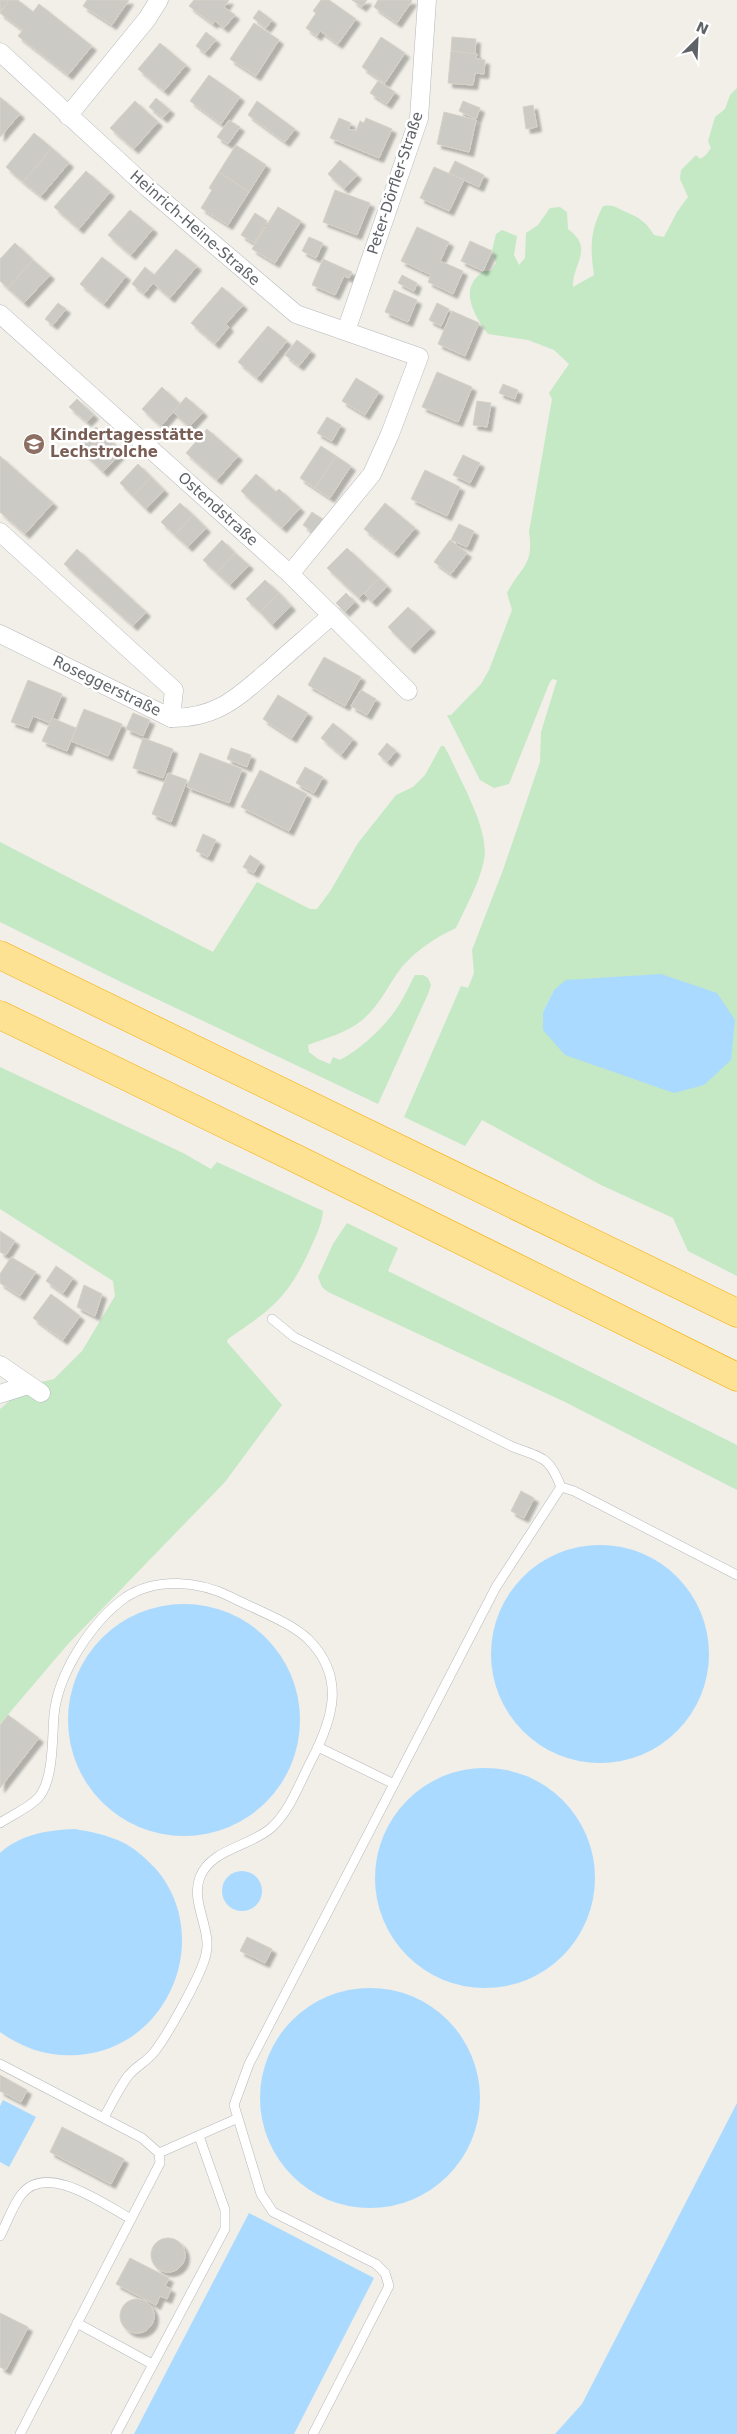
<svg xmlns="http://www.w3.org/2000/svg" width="737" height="2434" font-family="'DejaVu Sans',sans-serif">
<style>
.green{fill:#c5e8c5;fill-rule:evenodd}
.water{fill:#aadaff}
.building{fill:#cccac5;stroke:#d6d1c6;filter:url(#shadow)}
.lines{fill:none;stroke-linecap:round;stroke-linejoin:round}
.service-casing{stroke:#b5b8bc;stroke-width:10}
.minor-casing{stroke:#b5b8bc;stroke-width:19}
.motorway-casing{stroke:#f9ab00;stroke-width:29}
.service{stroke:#fff;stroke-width:9}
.minor{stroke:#fff;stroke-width:18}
.motorway{stroke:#fde293;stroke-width:28}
.labels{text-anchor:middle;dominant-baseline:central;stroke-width:5;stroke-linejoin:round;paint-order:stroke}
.street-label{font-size:15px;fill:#5f6368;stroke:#fff}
.education-label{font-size:15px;font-weight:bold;fill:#785e54;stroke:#fff;text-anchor:start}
</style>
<defs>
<filter id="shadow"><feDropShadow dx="4.5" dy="4.5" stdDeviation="1" flood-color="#0004"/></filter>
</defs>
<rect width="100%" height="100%" fill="#f1efe8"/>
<g class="green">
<path d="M737 88V1276L688 1251 673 1218 601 1185 482 1120 465 1146 404 1117 461 986 468 988 474 973 472 950 503 870 540 762 541 732 557 680 552 679 549 684 509 784 494 788 480 780 447 715H451L481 684 489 670 512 610 507 593C521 566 534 566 529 532L552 399 549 393 569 364 554 350 528 340 488 334C479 323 464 299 472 284 474 279 479 275 483 271H491L496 263 492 251 496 234 502 230 517 236 514 255 519 265 525 258 526 233 538 225 550 208 560 207 567 212 568 229C595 249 572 264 573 287L594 275C590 247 590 231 603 206 613 204 617 208 626 212 640 218 646 222 654 235L664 237 677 212 688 197 680 179 681 170 696 155 700 159 706 155 711 148 708 141 715 117 725 109 730 95ZM554 990 543 1030V1012Z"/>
<path d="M441 746H444L449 755C461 782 490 831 484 860 479 884 466 906 456 928 434 938 410 954 396 975 385 992 377 1008 361 1021 346 1033 326 1038 308 1045L309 1052 318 1059 330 1064 333 1057 340 1060C364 1047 389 1023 402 1000 407 992 410 983 415 975H423L428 978 431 985 428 994 378 1104 121 982 0 922V842L213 952 257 882 310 909H317L331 890 358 843 396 795 413 787 425 775Z"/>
<path d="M0 1067 183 1153 211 1169 217 1162 323 1211C322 1224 316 1236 311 1247 288 1298 272 1309 228 1339L227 1342 282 1405 225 1482 68 1644 0 1724V1409L28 1385 54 1379 82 1351 115 1296 113 1281 0 1209Z"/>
<polygon points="347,1223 398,1248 388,1271 737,1445 737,1490 565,1402 328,1292 322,1287 318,1277 333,1244"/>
</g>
<g class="water">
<polygon points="661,974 717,993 735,1020 731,1060 704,1085 674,1093 565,1055 543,1030 543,1012 554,990 566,980"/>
<circle cx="600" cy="1654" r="109"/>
<circle cx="184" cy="1720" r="116"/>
<circle cx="485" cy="1878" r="110"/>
<path d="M75 1829C92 1832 107 1835 122 1842 135 1848 145 1858 155 1868 215 1936 169 2049 78 2055 49 2057 24 2049 0 2032V1853C21 1834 48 1830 75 1829Z"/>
<circle cx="242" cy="1891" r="20"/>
<circle cx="370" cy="2098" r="110"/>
<polygon points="3,2100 36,2117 9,2167 0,2162 0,2106"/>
<polygon points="737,2103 737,2434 555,2434 582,2404"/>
<polygon points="249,2213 374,2278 294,2434 134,2434"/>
</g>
<g class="building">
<polygon points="0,0 9,0 0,12"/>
<polygon points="9,0 18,0 33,12 39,4 92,46 68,75 18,36 23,30 0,13"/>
<polygon points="87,0 129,0 112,25 83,6"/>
<polygon points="194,0 229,0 224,7 235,15 224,28 215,21 213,24 189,6"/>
<polygon points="321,0 329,0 356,19 338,44 320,31 317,36 306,28 316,13 313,11"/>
<polygon points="352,0 367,0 362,7"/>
<polygon points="378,0 411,0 412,1 397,23 374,7"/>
<polygon points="259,10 272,20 266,28 253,18"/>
<polygon points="254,23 279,40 256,76 230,59"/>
<polygon points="206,32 216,40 205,53 196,46"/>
<polygon points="381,37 405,53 385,83 362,67"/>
<polygon points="452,37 476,39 475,54 451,51"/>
<polygon points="160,43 186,65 164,91 138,69"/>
<polygon points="451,51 477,54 476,59 485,60 484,74 475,73 473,85 448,83"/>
<polygon points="209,75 240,97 221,124 190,101"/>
<polygon points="378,81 395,92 387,104 370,93"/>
<polygon points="0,97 20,114 0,137"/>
<polygon points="156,98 170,110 163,118 149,107"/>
<polygon points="135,101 158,122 134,149 110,128"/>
<polygon points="257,101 295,129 285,142 248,115"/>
<polygon points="463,101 480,108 476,119 459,111"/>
<polygon points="533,105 537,127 526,129 523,107"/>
<polygon points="444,112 476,120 469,152 437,144"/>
<polygon points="339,118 351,123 348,129 356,131 360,121 364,123 366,118 392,129 379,158 330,138"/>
<polygon points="229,120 240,127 228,144 217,137"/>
<polygon points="34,133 52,148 23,182 6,167"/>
<polygon points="236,145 266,165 249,192 219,172"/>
<polygon points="52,148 69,163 41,196 23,182"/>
<polygon points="340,160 357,175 344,189 328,174"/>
<polygon points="455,161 484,175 479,187 449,173"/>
<polygon points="434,167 464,180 449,211 420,198"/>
<polygon points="86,171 110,192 79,229 54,207"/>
<polygon points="219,172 249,192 228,225 201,208 212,190 209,188"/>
<polygon points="335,190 370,203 357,235 323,222"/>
<polygon points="278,207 301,221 275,263 252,249"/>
<polygon points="130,210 153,229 131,255 108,235"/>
<polygon points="255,213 267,221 254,243 241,235"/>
<polygon points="417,227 449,242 440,261 463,271 453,294 428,282 431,275 401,261"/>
<polygon points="309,237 323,243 316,258 302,251"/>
<polygon points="470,241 492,251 483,271 461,261"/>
<polygon points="15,243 33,260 8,288 0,281 0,259"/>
<polygon points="176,249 197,266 170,298 153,283 144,294 132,284 145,267 154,275"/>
<polygon points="102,257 126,276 104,304 80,284"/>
<polygon points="323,259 352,272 349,278 344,276 335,295 312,285"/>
<polygon points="33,260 50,275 24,303 8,288"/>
<polygon points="402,275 417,283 414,291 398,283"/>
<polygon points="222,287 243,305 226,324 229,327 215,344 191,323"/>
<polygon points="394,290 417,300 408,322 385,312"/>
<polygon points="58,303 66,309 53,325 45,319"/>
<polygon points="437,303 449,309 441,326 429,320"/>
<polygon points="452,311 479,323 465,356 438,344"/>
<polygon points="268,326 287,341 257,378 238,362"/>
<polygon points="297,340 311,351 299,366 285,355"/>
<polygon points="437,372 472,387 458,422 422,407"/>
<polygon points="356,378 379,392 365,415 342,401"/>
<polygon points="503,384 518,390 515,399 499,393"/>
<polygon points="162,387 180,404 161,426 142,409"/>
<polygon points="186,397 203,412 189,427 173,412"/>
<polygon points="77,399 94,415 87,422 69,407"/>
<polygon points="477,401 491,403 487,427 473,425"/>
<polygon points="327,417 341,425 332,441 317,433"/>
<polygon points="96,427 109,439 90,459 77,447"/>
<polygon points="207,429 238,456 217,480 186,453"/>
<polygon points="109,439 122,452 103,472 90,459"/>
<polygon points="321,446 336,456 315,488 300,478"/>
<polygon points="463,455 480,463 470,483 453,475"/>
<polygon points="0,456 53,503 25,534 0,512"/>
<polygon points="336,456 351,466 330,498 315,488"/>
<polygon points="138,464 151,477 133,496 120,483"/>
<polygon points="425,470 460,487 447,516 411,499"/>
<polygon points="256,474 276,492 279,489 300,508 282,528 241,491"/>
<polygon points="151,477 164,490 146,509 133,496"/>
<polygon points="180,503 193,515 175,535 161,522"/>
<polygon points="385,503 415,528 394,553 364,529"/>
<polygon points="312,512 327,522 317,535 303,525"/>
<polygon points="193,515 206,528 188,547 175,535"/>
<polygon points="459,524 474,531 467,547 451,540"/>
<polygon points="222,540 235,553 217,573 203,560"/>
<polygon points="450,540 467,553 451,574 434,562"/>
<polygon points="347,548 379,578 359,598 327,568"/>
<polygon points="77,549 146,612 133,626 64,564"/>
<polygon points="235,553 249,565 230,585 217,573"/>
<polygon points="379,578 387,586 372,602 364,594"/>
<polygon points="265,580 279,593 260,612 246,599"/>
<polygon points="279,593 291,606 272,625 260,612"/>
<polygon points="346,593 355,602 345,612 336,603"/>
<polygon points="408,607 431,628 410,649 388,627"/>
<polygon points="324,657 361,677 345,706 308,685"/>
<polygon points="28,680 62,694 50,723 33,716 28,728 11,722"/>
<polygon points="361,690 376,699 367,715 351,706"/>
<polygon points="278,695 308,713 292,738 263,719"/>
<polygon points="84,709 122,724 108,756 71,741"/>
<polygon points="133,713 150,720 143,736 126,729"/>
<polygon points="52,718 76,728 67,751 42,741"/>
<polygon points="333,723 353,739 341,755 321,738"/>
<polygon points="143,738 173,749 163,778 133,768"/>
<polygon points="387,743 396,751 387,762 378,754"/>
<polygon points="231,748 251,755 247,767 227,759"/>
<polygon points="200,753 242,769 229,803 187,787"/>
<polygon points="305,767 323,777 314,793 296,783"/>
<polygon points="260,770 307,794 289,831 241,807"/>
<polygon points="168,773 187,780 171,822 152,814"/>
<polygon points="203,834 216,840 208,857 196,851"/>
<polygon points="250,855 260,862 254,873 243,867"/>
<polygon points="0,1231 15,1241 6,1255 0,1252"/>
<polygon points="11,1257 36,1272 20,1296 0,1283 0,1274"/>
<polygon points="56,1266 73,1278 63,1293 46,1281"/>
<polygon points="84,1285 102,1294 95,1316 77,1307"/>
<polygon points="51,1294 80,1316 63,1340 33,1318"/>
<polygon points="521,1491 534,1498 524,1518 511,1511"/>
<polygon points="8,1715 39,1738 0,1788 0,1725"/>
<polygon points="247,1937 272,1949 265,1963 240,1951"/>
<polygon points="0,2075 27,2090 21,2102 0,2091"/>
<polygon points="62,2127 124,2159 111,2184 50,2152"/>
<circle cx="168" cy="2255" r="17"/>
<polygon points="130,2258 169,2278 165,2286 171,2289 167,2299 160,2296 156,2305 116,2284"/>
<circle cx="137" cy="2316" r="17"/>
<polygon points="0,2313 28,2327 6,2370 0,2367"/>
</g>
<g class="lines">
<g class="service-casing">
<g id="service">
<path d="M272 1319 294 1337 513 1447C542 1458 549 1456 561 1487L574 1491 737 1575"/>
<polyline points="318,1747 394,1784"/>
<path d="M0 1823C12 1815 29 1808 39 1797 54 1778 52 1738 54 1715 58 1673 92 1621 126 1597 157 1577 199 1581 231 1597 254 1609 291 1622 309 1640 346 1678 333 1719 311 1761 300 1782 290 1811 271 1828 249 1847 211 1849 200 1877 190 1902 212 1929 206 1954 202 1974 168 2034 155 2051 148 2061 136 2066 128 2076 119 2088 112 2103 104 2117"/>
<polyline points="0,2064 142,2138 159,2153 160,2163 20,2434"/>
<polyline points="159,2153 236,2119"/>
<path d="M0 2236C7 2223 12 2207 21 2195 46 2161 105 2205 131 2219"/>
<polyline points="77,2323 152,2364"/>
<polyline points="116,2434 225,2229 225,2210 199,2136"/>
<polyline points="313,2434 389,2286 385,2273 376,2264 273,2212 261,2194 234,2105 249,2064 496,1587 561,1487"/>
</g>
</g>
<g class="minor-casing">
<g id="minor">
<polyline points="0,52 149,189 296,314 419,357 390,434 372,474 290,574"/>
<polyline points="68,116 147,19 159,0"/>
<polyline points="0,314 290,574 408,691"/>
<polyline points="346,331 419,118 427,0"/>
<polyline points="0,532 174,690 171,718"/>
<path d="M0 634 171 718C219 718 239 696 274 666 293 649 313 632 332 615"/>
<polyline points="0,1365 41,1393"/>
<polyline points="0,1394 28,1385"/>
</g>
</g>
<g class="motorway-casing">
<g id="motorway">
<polyline points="0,955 737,1313"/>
<polyline points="0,1015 301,1161 737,1377"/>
</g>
</g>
<use href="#service" class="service"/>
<use href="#minor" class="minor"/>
<use href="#motorway" class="motorway"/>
</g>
<defs>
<g id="school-disc" transform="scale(1.125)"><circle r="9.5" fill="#8d6e63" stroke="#fff"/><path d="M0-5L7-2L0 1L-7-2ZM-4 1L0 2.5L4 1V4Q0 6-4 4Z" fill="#fff"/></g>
</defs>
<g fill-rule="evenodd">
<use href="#school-disc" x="34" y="444"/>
</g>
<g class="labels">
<g class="street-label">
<text transform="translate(395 183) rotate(-72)">Peter-Dörfler-Straße</text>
<text transform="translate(195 228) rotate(41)">Heinrich-Heine-Straße</text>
<text transform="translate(218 509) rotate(42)">Ostendstraße</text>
<text transform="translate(107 686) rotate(26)">Roseggerstraße</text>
</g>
<g class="education-label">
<text x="50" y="435">Kindertagesstätte<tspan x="50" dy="17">Lechstrolche</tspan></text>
</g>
</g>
<g transform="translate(697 40) rotate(24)" stroke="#ffffff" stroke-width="4" paint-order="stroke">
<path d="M0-4L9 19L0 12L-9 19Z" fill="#5f6368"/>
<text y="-8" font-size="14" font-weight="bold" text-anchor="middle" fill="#5f6368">N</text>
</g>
</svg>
